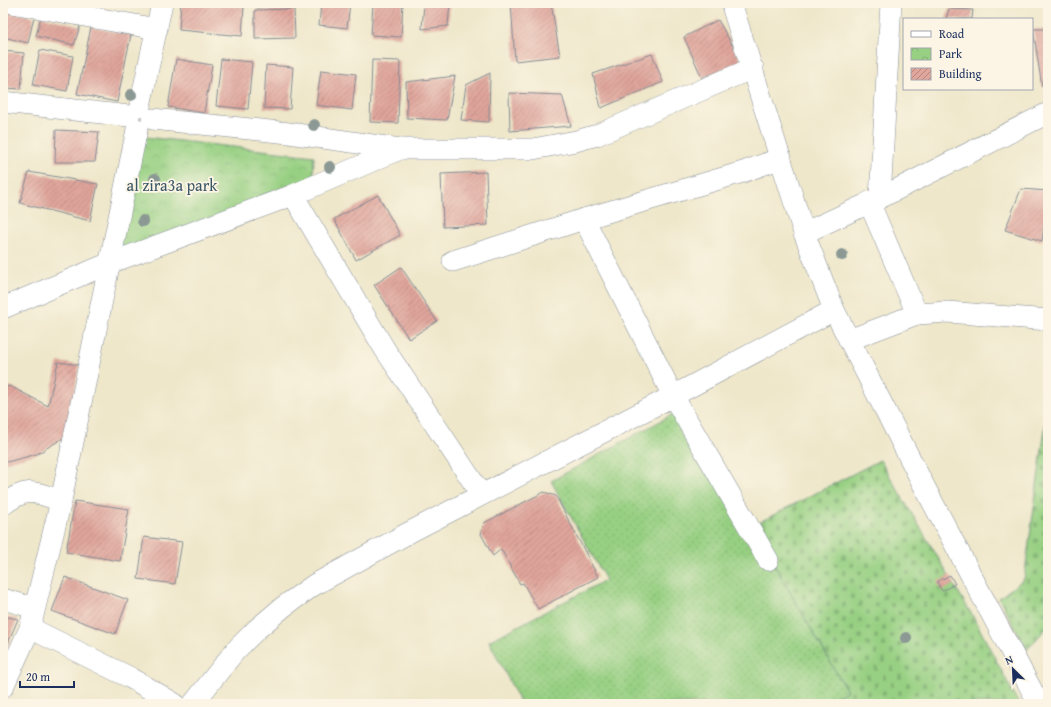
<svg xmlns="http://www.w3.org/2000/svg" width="1051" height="707" font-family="'Gentium Book Plus',serif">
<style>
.grass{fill:url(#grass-dots);stroke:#5a8070}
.cemetery{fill:url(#cemetery-stones);stroke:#5a8070}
.park{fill:url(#park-crowns);stroke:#5a8070}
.building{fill:url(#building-hatch)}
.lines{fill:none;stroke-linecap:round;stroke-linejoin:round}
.minor-casing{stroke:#848b94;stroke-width:22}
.minor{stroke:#fff;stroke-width:21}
.tree{fill:#8b9894}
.labels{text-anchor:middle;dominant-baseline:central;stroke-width:3.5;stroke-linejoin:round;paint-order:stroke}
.park-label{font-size:16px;fill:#3a5767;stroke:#fcf5e5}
</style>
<defs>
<pattern id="grass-dots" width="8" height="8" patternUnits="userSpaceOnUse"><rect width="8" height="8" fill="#98d083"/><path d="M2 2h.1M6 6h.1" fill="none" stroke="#82b374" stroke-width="1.8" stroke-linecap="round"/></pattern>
<pattern id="cemetery-stones" width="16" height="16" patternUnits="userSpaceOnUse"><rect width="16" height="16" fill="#98d083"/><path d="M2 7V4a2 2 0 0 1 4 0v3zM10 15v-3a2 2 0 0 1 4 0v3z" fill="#82b374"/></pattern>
<pattern id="park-crowns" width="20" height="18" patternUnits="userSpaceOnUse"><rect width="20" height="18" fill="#98d083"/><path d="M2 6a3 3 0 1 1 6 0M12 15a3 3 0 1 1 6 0" fill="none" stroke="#82b374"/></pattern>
<pattern id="building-hatch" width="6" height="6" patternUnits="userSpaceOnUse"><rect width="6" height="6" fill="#e0a59b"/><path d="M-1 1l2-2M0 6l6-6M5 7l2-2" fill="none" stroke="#b58782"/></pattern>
</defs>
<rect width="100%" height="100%" fill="#fcf5e5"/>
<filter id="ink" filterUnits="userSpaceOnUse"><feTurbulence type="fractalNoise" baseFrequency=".025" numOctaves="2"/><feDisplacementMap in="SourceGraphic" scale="8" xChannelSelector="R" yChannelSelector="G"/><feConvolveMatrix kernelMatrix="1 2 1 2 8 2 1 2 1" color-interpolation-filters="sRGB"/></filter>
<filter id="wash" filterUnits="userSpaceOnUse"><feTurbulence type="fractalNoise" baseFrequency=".012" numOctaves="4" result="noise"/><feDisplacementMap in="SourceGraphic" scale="16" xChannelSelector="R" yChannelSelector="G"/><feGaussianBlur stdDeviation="0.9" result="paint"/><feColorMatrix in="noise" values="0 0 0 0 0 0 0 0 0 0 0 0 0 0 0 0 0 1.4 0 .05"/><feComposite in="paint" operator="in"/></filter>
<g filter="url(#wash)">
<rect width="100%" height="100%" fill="#eee7ca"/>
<polygon class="grass" points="684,408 847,691 823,704 521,704 489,641 606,580 551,481"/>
<g class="cemetery">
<polygon points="1048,406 1048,626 1027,650 999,598 1024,579"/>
<polygon points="880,460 975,620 1019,704 823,704 847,691 752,526"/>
</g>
<polygon class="park" points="136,136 314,156 313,182 111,255"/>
<g id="blocks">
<g class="building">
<polygon points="181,3 244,7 242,36 179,30"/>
<polygon points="321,3 350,3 347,28 319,25"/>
<polygon points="373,3 403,3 401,37 371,35"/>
<polygon points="424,3 450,3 448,26 422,29"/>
<polygon points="511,3 551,3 560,56 515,61"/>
<polygon points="294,9 295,38 255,39 255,10"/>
<polygon points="949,9 973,10 972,19 946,19"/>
<polygon points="3,10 34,17 28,43 3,37"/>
<polygon points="41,16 80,26 74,45 36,36"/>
<polygon points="718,20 742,62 702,78 684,37"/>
<polygon points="91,27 131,35 117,102 77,94"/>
<polygon points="1033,29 1048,29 1048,84 1042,87"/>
<polygon points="40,50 73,56 67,91 33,85"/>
<polygon points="3,51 24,53 21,89 3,88"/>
<polygon points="652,54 663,82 601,108 593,74"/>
<polygon points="176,59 212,65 204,113 168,107"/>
<polygon points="221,59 252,62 248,109 216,106"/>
<polygon points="372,60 400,61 398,123 370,122"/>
<polygon points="266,65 293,67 290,109 264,108"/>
<polygon points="321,70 356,74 352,110 316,105"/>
<polygon points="490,73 489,122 461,120 466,85"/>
<polygon points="455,76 447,120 407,118 406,82"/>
<polygon points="509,93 562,95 571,126 510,131"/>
<polygon points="56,130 99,132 95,162 55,162"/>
<polygon points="29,172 98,184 90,221 20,203"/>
<polygon points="486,172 488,225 443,227 441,174"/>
<polygon points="1021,189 1048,191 1042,241 1005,230"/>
<polygon points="378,195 400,235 356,260 334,219"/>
<polygon points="401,267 437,321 409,339 374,285"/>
<polygon points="58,362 79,365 68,435 37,454 3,463 3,388 10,386 48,406"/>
<polygon points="544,492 556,496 598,577 538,609 523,583 520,584 501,549 493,556 481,534 484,523"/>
<polygon points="75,501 129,509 120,561 66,552"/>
<polygon points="144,537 182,542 175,584 138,579"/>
<polygon points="950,575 955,584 942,591 937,582"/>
<polygon points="65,577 128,600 115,634 52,611"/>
<polygon points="3,616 18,619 3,655"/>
</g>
</g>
</g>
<g filter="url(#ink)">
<use href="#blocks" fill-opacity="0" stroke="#848b94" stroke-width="1"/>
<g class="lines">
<g class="minor-casing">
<g id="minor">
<polyline points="12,3 157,29"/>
<polyline points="733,3 733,9 804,233 834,310 923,484 1039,704"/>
<polyline points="3,102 129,116"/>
<polyline points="140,106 162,3"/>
<polyline points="152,119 289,133 400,149 533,149 576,141 597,135 753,68"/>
<polyline points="293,195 384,348 481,494"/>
<polyline points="880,198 891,3"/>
<polyline points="869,202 917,314"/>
<polyline points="584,219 673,396 768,560"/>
<polyline points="804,233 880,198 1048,113"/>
<polyline points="453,261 584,219 743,172 781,158"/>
<polyline points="3,308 110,263 293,195 400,149"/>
<polyline points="849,340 917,314 947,312 1048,320"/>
<path d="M3 505C27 486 35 492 61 501"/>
<polyline points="3,599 34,608"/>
<polyline points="30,628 131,678 175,704"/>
<polyline points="3,687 30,628 61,501 137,129"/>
<polyline points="193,704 235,651 257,629 283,607 314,585 410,532 673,396 834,310"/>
</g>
</g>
<use href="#minor" class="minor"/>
</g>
<g class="tree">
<circle cx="131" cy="95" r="6"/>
<circle cx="314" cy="125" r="6"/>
<circle cx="330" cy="167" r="6"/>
<circle cx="155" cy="179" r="6"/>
<circle cx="143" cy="221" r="6"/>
<circle cx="842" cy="255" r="6"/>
<circle cx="906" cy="638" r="6"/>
</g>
</g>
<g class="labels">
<g class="park-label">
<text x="172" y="185">al zira3a park</text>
</g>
</g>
<rect width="1051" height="707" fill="none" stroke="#fcf5e5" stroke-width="16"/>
<rect x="903" y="18" width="130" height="72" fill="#fcf5e5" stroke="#a2a6af"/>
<rect x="911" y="31" width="20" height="6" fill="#ffffff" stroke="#a2a6af"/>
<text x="939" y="38" font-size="12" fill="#1b2f5e">Road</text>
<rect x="911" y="48" width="20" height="12" fill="url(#park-crowns)" stroke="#a2a6af"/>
<text x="939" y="58" font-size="12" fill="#1b2f5e">Park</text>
<rect x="911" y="68" width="20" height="12" fill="url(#building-hatch)" stroke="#a2a6af"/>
<text x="939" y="78" font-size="12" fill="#1b2f5e">Building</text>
<g transform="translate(1013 669) rotate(336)" stroke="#fcf5e5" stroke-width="3" paint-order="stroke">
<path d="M0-3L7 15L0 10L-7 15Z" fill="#1b2f5e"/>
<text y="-6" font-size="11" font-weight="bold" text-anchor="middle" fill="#1b2f5e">N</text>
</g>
<path d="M20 681v6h54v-6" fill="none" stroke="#1b2f5e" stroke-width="2"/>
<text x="26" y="681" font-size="12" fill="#1b2f5e" stroke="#fcf5e5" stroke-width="3" paint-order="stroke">20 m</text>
</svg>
